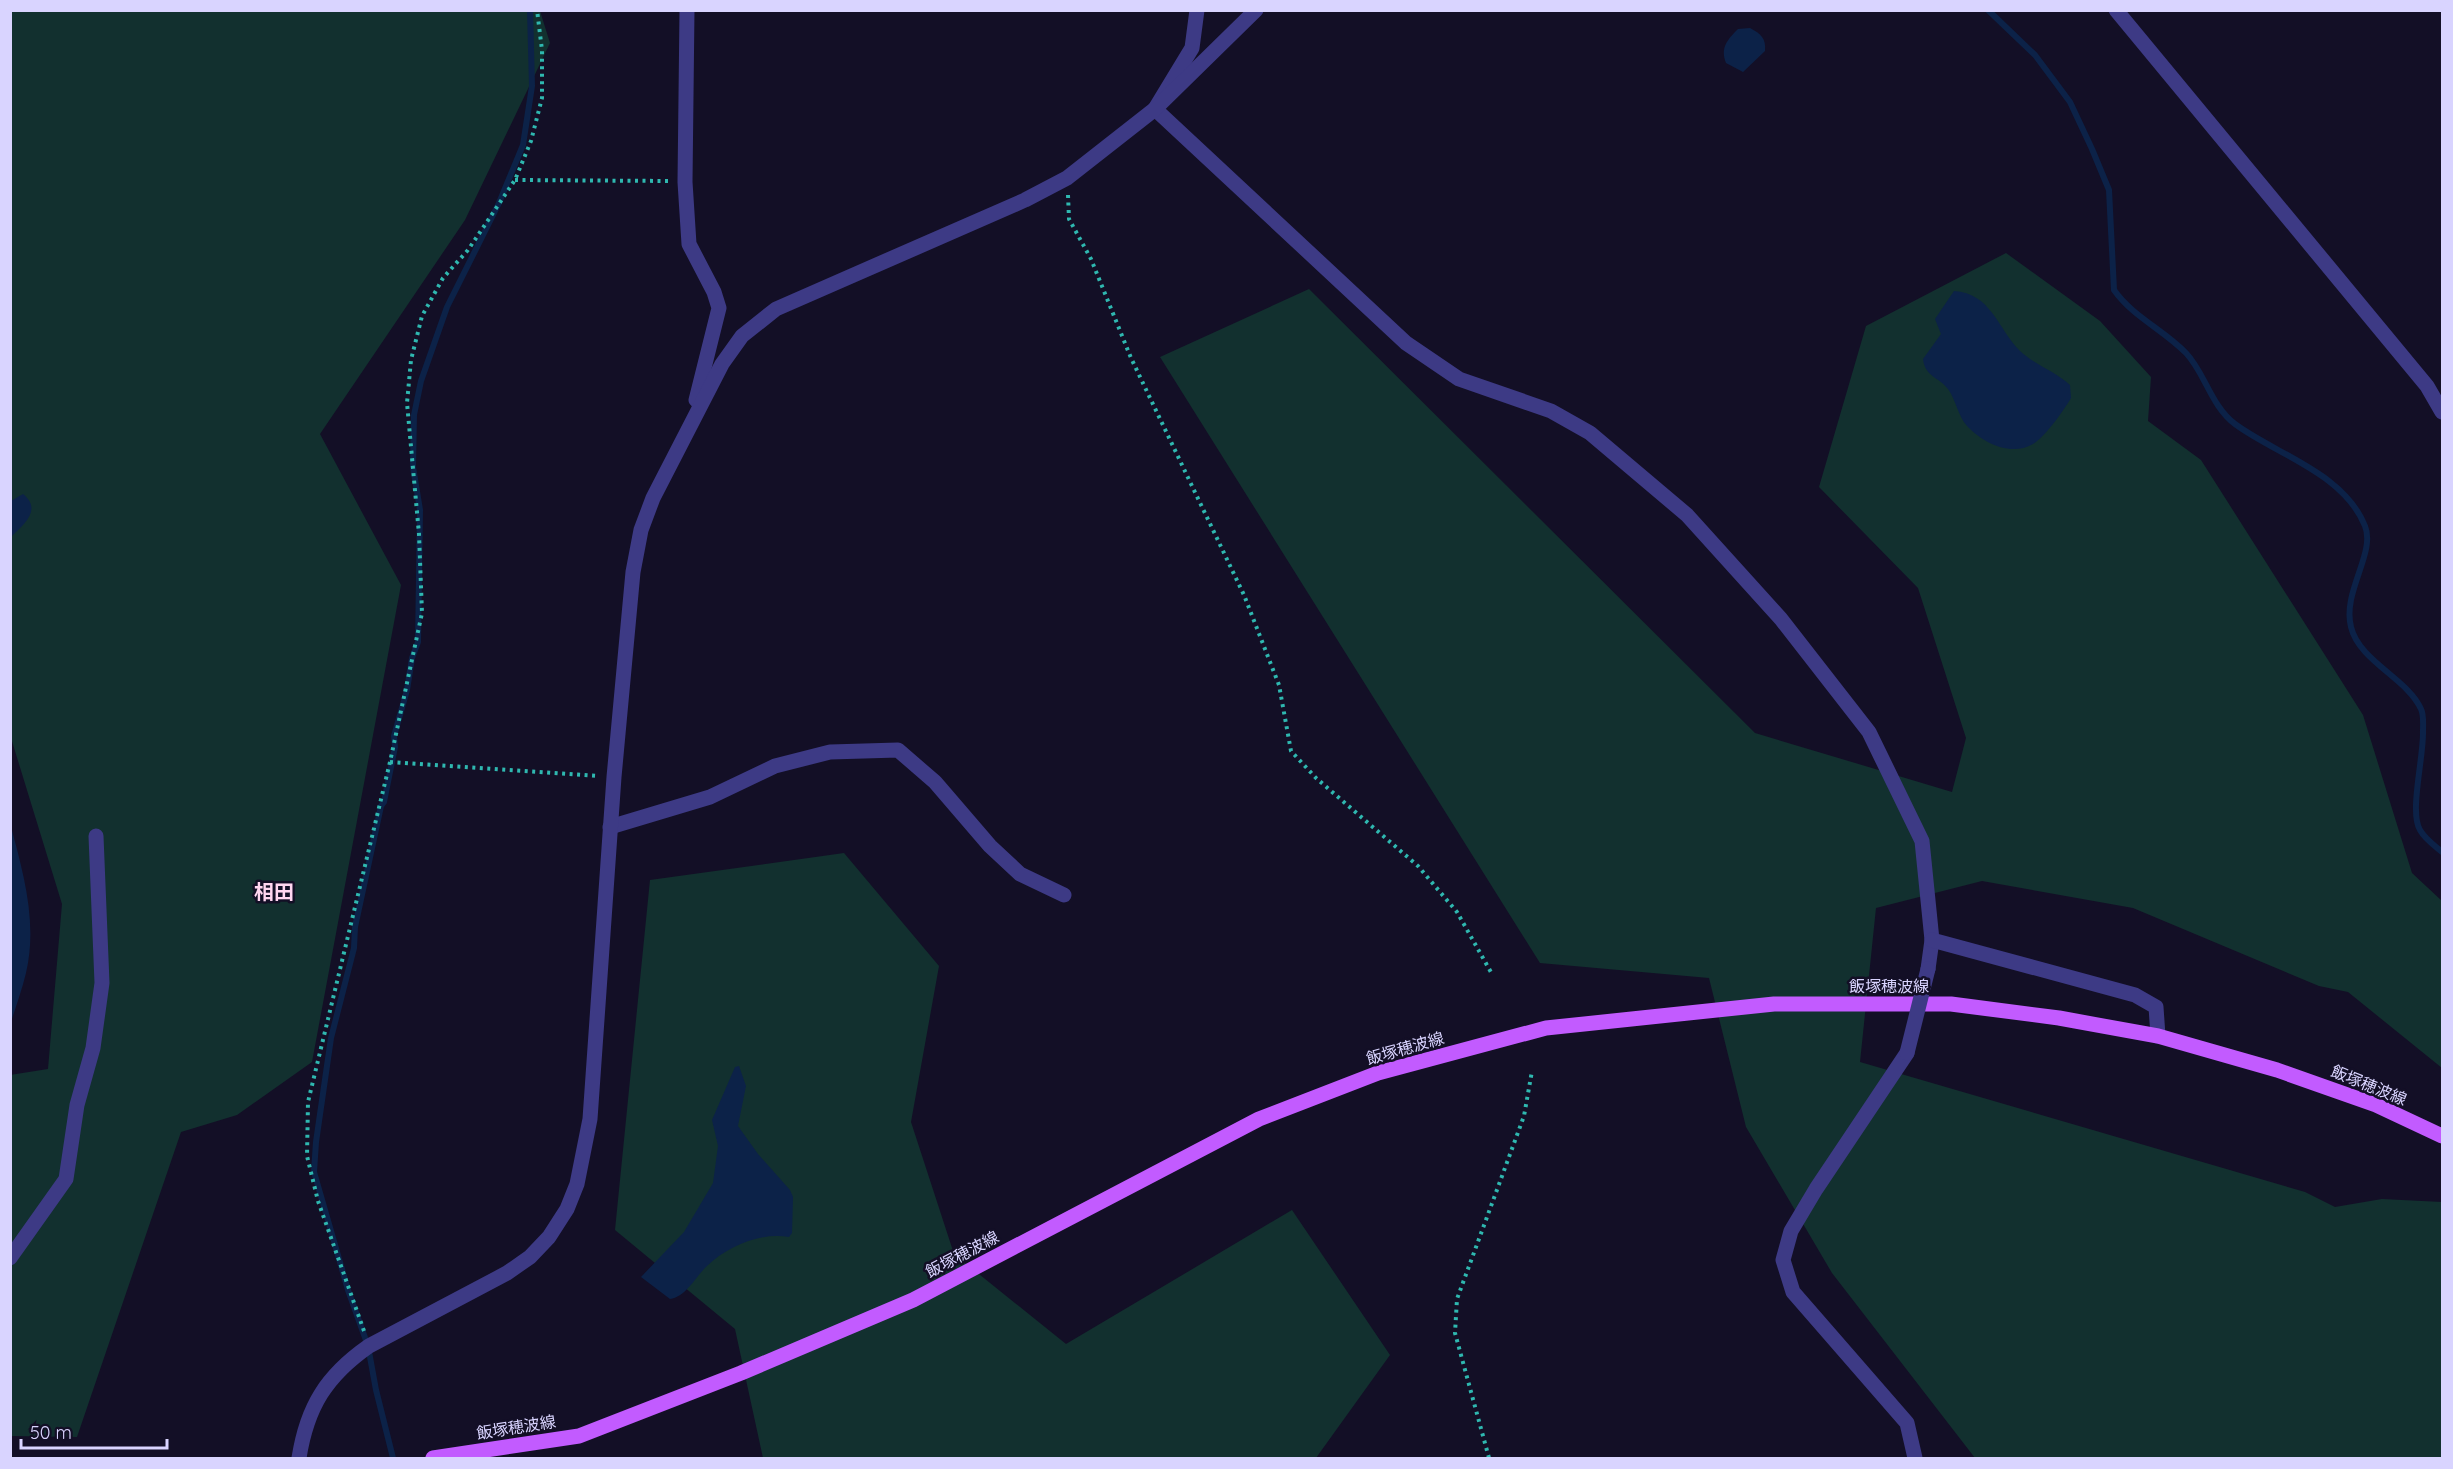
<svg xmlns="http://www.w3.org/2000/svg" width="2453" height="1469" font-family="Quicksand,'Noto Sans JP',sans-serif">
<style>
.green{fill:#12302f}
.water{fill:#0c2248}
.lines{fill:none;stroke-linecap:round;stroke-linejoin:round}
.stream{stroke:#0c2248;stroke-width:6}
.path{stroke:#2fb8b0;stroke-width:4;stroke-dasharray:3 4.5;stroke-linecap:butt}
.minor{stroke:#3d3a85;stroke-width:15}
.major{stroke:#c25bff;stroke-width:15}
.minor-bridge{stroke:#3d3a85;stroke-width:15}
.labels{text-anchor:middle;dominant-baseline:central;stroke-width:5;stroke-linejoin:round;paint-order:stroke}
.street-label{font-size:16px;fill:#d9d4ff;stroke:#130f26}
.quarter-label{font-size:20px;font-weight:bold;fill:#ffd6f0;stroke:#130f26}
</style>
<rect width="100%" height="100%" fill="#130f26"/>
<g class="green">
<polygon points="11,11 540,11 550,43 465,220 320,434 401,585 312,1062 237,1115 181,1132 77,1437 11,1436 10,1075 48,1069 62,904 11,738"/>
<polygon points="2006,253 2100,321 2151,377 2148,421 2201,460 2363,715 2412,873 2442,901 2442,1068 2348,992 2319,986 2133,908 1982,881 1876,908 1860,1062 2305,1192 2335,1207 2382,1199 2442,1202 2442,1458 1975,1458 1832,1273 1746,1127 1709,978 1540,963 1160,357 1309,289 1755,733 1952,792 1966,738 1918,588 1819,487 1866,326"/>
<polygon points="844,853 939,966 911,1122 954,1254 1066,1344 1292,1210 1390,1355 1316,1458 763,1458 735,1329 615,1230 650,880"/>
</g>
<g class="water">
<path d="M1750 28C1761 34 1766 38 1765 51L1743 72 1726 63C1720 48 1727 40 1738 29Z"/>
<path d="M1954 291C1991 293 1998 329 2020 351 2035 365 2055 371 2070 385L2071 398C2064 410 2045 437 2033 444 2011 457 1983 443 1967 426 1958 416 1956 400 1948 389 1939 377 1925 377 1923 359L1941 334 1935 319Z"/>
<path d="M23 494C43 510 23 525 11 537V501Z"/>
<path d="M10 823C23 872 38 922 26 973 22 990 16 1006 11 1022Z"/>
<path d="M739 1066 746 1086 738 1126 758 1154 790 1190 793 1197 792 1233 789 1237C761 1232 728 1246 707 1266 696 1276 686 1297 670 1299L641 1277 684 1232 713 1183 718 1146 712 1120 735 1067Z"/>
</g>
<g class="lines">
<g class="stream">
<path d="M1988 10 2035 55 2070 102 2092 149 2109 190 2114 290C2133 317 2164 330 2186 353 2205 373 2211 406 2235 424 2277 455 2344 473 2365 526 2376 553 2342 592 2351 627 2359 661 2408 679 2421 709 2424 715 2423 725 2423 731 2424 756 2409 812 2420 830 2425 839 2435 846 2442 852"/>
<polyline points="393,1458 376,1390 368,1346 348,1290 314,1172 316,1142 331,1038 354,948 355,927 381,806 384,802 395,747 394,736 407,690 412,658 418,642 420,510 413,467 414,415 421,381 447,307 499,203 523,145 532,86 530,10"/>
</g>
<g class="path">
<polyline points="515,180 670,181"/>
<polyline points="1068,195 1069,219 1091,259 1131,358 1244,595 1279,685 1291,751 1316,778 1418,866 1457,912 1492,974"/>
<polyline points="390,762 598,776"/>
<polyline points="364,1331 318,1201 307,1156 308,1102 390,762 422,613 419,534 407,403 411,360 422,316 443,278 468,250 515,180 531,141 542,98 542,50 537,10"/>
<polyline points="1489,1458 1455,1333 1457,1299 1524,1116 1532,1071"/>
</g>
<g class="minor">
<polyline points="687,10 685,182 689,244 714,292 719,308 696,400"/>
<polyline points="1197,10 1192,48 1155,109 1406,343 1459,379 1551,411 1590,433 1687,515 1781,619 1869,732 1922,841 1932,940 1928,969"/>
<polyline points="2116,10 2427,386 2442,412"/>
<polyline points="610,827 710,797 775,766 830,752 898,750 935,782 990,846 1020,874 1064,895"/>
<polyline points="1932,940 2135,995 2156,1007 2158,1036"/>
<polyline points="1907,1053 1816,1189 1791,1231 1783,1260 1793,1292 1907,1423 1915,1458"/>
<polyline points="10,1258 66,1179 77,1105 93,1048 102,983 96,836"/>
<path d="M299 1458C307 1407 326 1376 369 1346L507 1273 530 1257 549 1237 567 1209 577 1184 590 1119 614 777 633 572 641 530 653 498 722 364 742 336 776 309 1025 200 1067 178 1155 109 1256 10"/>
</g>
<polyline class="major" points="433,1458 579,1436 741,1373 913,1300 1259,1119 1378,1073 1546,1028 1774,1004 1951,1004 2059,1018 2158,1036 2277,1070 2376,1105 2442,1136"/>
<polyline class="minor-bridge" points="1907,1053 1928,969"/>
</g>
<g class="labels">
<g class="street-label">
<text x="1889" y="986">飯塚穂波線</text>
<text transform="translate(1405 1048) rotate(-16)">飯塚穂波線</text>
<text transform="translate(2369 1085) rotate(22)">飯塚穂波線</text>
<text transform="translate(962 1254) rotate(-28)">飯塚穂波線</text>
<text transform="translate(516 1427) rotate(-9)">飯塚穂波線</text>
</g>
<g class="quarter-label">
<text x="274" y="891">相田</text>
</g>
</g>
<rect width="2453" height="1469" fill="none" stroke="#d9d4ff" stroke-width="24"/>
<path d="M21 1439v9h146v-9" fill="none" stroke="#d9d4ff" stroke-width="3"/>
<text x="30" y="1439" font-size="18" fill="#d9d4ff" stroke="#130f26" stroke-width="4.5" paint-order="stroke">50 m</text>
</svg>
